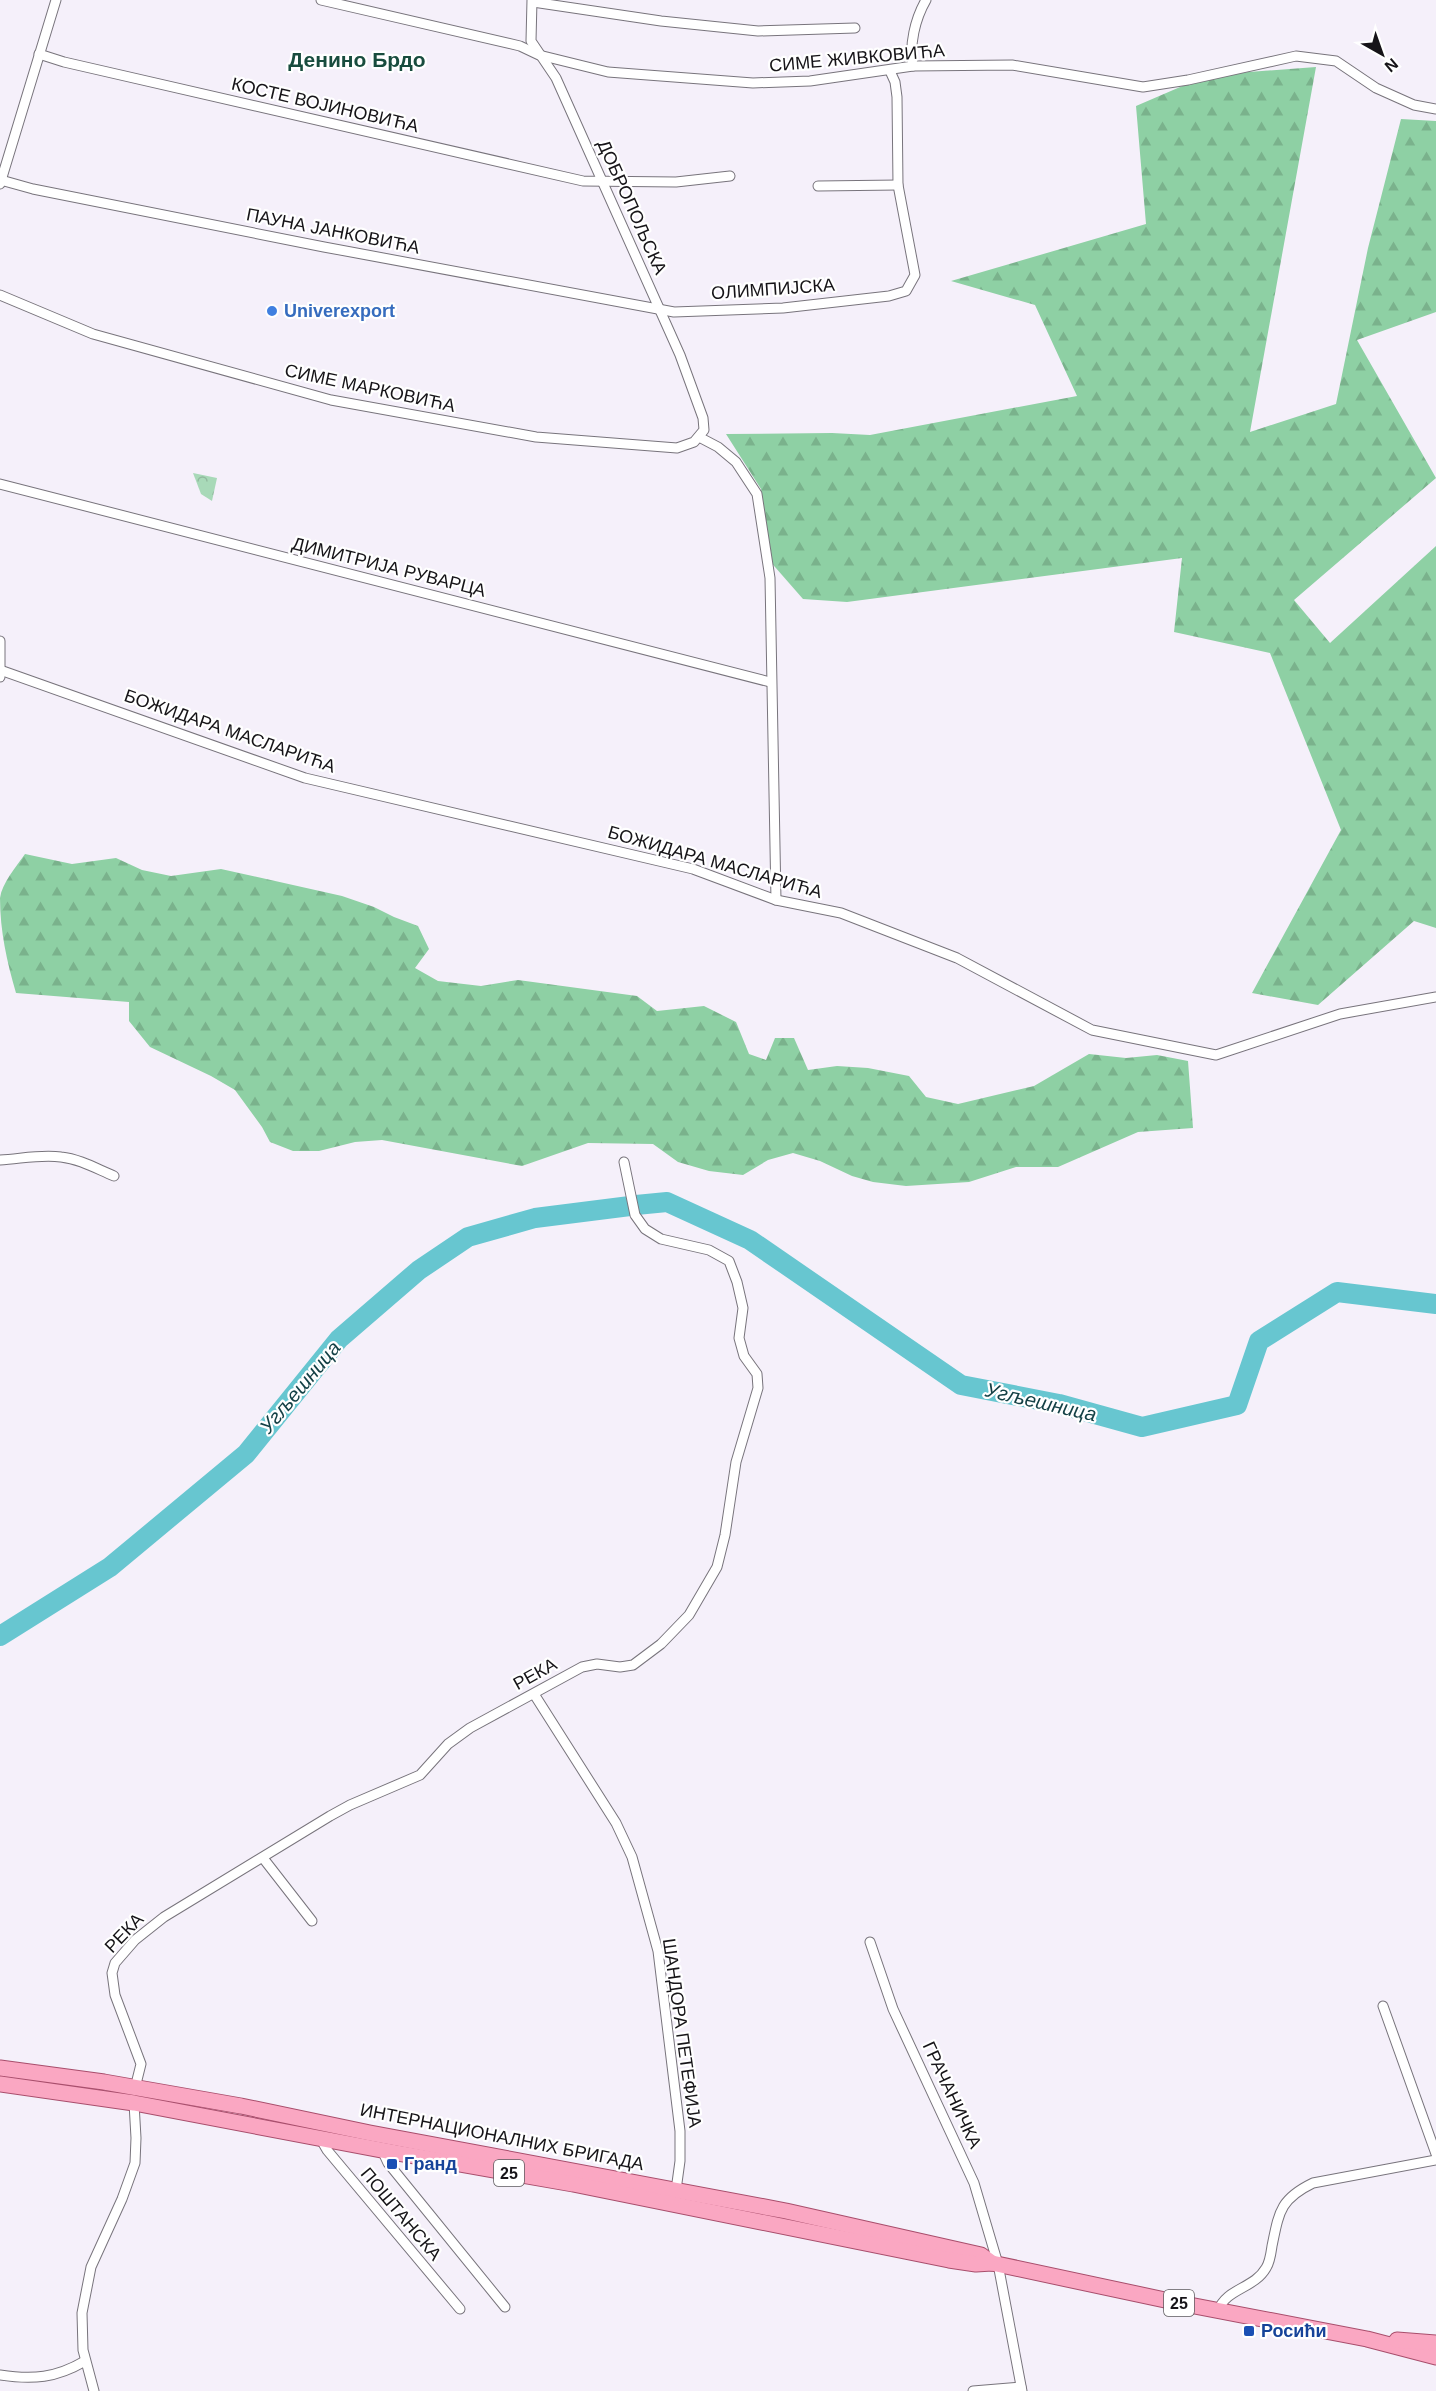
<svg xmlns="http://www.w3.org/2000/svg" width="1436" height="2391" font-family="Helvetica,sans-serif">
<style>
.forest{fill:url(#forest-firs)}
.park{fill:url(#park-crowns)}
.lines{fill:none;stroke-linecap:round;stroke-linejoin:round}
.river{stroke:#67c6d0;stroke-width:20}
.minor-casing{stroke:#78747c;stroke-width:11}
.primary-casing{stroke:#a84e6c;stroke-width:17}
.minor{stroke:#fff;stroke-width:9}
.primary{stroke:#faa7c2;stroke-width:15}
.shop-dot{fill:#3f7fe0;stroke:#fff;stroke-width:2}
.transit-dot{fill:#1a4fb4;stroke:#fff;stroke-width:2}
.labels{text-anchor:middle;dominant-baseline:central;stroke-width:4.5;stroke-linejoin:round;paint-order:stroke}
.shield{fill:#fff;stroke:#5c5a5d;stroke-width:1.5}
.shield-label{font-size:16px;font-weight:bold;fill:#161418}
.street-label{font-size:18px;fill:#161418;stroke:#fff}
.shop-label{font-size:18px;font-weight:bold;fill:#366cbe;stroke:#fff;text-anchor:start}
.transit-label{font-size:18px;font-weight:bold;fill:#164399;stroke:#fff;text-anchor:start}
.water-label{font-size:20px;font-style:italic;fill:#144146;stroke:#fff}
.quarter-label{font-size:21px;font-weight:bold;fill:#184c3e;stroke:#fff}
</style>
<defs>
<pattern id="forest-firs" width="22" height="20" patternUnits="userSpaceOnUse" patternTransform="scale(1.5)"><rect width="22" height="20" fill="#8ed0a4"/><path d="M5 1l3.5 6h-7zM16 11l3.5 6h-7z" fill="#7ab28c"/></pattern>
<pattern id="park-crowns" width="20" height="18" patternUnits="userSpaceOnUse" patternTransform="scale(1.5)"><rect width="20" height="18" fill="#a8d9b8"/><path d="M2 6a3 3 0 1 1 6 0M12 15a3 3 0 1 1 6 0" fill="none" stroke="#90b99d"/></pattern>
</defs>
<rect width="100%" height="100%" fill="#f5f0fa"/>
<g class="forest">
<polygon points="1316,67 1250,432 1336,404 1368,248 1401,119 1436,121 1436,312 1357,340 1436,478 1294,600 1330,643 1436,546 1436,928 1414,921 1318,1005 1252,993 1341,830 1270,653 1174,632 1182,558 847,602 803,599 768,559 761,489 726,434 832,433 870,435 1077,396 1035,305 951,281 1146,224 1136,106 1208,75"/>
<path d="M25 854 72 864 116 858 142 870 171 876 221 869 342 896 374 907 394 917 418 926 429 949 415 968 438 981 481 986 518 980 637 996 657 1011 704 1006 736 1022 749 1054 766 1060 775 1038H794L808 1070 837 1066 868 1068 909 1076 926 1097 958 1104 1034 1086 1089 1054 1126 1058 1157 1055 1188 1061 1193 1128 1138 1132 1058 1167H1016L969 1182 906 1186 873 1182 852 1176 820 1161 793 1153 768 1160 743 1175 709 1171 678 1162 653 1144 588 1143 522 1166 382 1140 355 1142 319 1151H293L270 1142 262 1127 235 1090 211 1076 150 1047 129 1021V1002L16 993C7 962 0 931 0 898 2 883 16 867 25 854Z"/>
</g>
<polygon class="park" points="193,473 217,478 212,501 201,494"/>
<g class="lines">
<g class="river">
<polyline points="636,1205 667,1202 750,1240 961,1385 1059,1404 1142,1427 1237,1405 1259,1341 1337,1292 1436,1304"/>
<polyline points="0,1636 110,1567 246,1454 339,1339 419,1270 468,1237 535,1218 630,1206"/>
</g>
<g class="minor-casing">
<g id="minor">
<polyline points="321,0 520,46 539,55 608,72 753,83 810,81 913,66 1012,65 1143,87 1188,80 1296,56 1336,61 1376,88 1414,105 1436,109"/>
<polyline points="533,2 661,21 758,31 855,28"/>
<polyline points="39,54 64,62 583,181 676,182 730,176"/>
<path d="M913 66C909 45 915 19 926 0"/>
<polyline points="1,180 33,189 324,247 674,312 783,308 889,296 906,291 915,275 898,185 897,97 895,82 890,71"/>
<polyline points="0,184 56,0"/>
<polyline points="818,186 898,185"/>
<polyline points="0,295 93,334 331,400 536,437 677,448 694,442 704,430 703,418 680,355 556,78 531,41 532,0"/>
<polyline points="699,437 718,447 736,462 757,494 770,578 776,900"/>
<polyline points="0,484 770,682"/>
<polyline points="0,641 0,677"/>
<polyline points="0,670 305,778 693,869 776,900 841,913 957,958 1092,1030 1216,1055 1340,1014 1436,997"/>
<path d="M0 1160C20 1159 41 1154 61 1157 80 1159 97 1169 114 1176"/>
<polyline points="534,1694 616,1823 632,1857 658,1951 680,2131 680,2161 676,2190"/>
<polyline points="263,1858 312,1921"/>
<polyline points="870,1942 893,2009 974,2183 998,2264 1022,2391"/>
<polyline points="1383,2006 1436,2154"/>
<polyline points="135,2088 141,2064 115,1995 112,1973 115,1963 135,1940 164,1917 330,1816 350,1805 420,1775 448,1744 470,1728 582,1667 597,1664 620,1667 633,1665 661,1644 689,1615 717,1567 725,1535 736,1462 758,1388 757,1374 744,1356 739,1338 743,1308 737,1282 729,1261 709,1250 661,1239 645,1229 635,1215 624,1162"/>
<polyline points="320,2138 327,2150 460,2309"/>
<polyline points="382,2150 388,2163 505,2307"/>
<path d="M1218 2311C1226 2288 1254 2289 1266 2268 1270 2262 1271 2253 1272 2246 1279 2212 1280 2199 1313 2183L1436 2160"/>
<path d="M0 2375C33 2380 56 2378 85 2361"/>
<polyline points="94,2391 83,2350 82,2313 91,2267 122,2199 135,2163 136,2138 134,2103"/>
<polyline points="973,2391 1021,2387"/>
</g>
</g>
<g class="primary-casing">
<g id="primary">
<polyline points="0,2068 104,2082 241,2106 370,2133 786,2211 981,2255 992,2263"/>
<polyline points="0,2084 134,2103 397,2153 573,2184 949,2260 976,2264 992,2263 1179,2303 1367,2339 1436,2357"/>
<polyline points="1397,2340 1436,2343"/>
</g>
</g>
<use href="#minor" class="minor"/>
<use href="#primary" class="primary"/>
</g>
<circle class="shop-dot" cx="272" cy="311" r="6"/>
<g class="transit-dot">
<rect x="386" y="2158" width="12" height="12" rx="3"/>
<rect x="1243" y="2325" width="12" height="12" rx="3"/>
</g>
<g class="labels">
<g class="shield">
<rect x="494" y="2160" width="30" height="26" rx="4.5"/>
<rect x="1164" y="2290" width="30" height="26" rx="4.5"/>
</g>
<g class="shield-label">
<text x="509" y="2173">25</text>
<text x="1179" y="2303">25</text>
</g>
<g class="street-label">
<text transform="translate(857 58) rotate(-5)">СИМЕ ЖИВКОВИЋА</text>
<text transform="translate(325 105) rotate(13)">КОСТЕ ВОЈИНОВИЋА</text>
<text transform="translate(632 207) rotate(66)">ДОБРОПОЉСКА</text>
<text transform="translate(333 231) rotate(11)">ПАУНА ЈАНКОВИЋА</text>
<text transform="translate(773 289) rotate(-4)">ОЛИМПИЈСКА</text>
<text transform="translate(370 388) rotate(12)">СИМЕ МАРКОВИЋА</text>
<text transform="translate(389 567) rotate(14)">ДИМИТРИЈА РУВАРЦА</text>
<text transform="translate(230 731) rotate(19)">БОЖИДАРА МАСЛАРИЋА</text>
<text transform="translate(715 862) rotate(16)">БОЖИДАРА МАСЛАРИЋА</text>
<text transform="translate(535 1674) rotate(-29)">РЕКА</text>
<text transform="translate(124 1933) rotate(-46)">РЕКА</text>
<text transform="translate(682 2033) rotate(82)">ШАНДОРА ПЕТЕФИЈА</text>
<text transform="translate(952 2095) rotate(65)">ГРАЧАНИЧКА</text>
<text transform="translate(502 2137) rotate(11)">ИНТЕРНАЦИОНАЛНИХ БРИГАДА</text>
<text transform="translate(401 2214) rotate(50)">ПОШТАНСКА</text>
</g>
<g class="shop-label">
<text x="284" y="311">Univerexport</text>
</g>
<g class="transit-label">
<text x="404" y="2164">Гранд</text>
<text x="1261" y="2331">Росићи</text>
</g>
<g class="water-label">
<text transform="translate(300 1387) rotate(-50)">Угљешница</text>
<text transform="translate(1041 1402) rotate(13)">Угљешница</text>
</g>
<g class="quarter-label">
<text x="357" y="59">Денино Брдо</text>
</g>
</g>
<g transform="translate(1382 54) rotate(140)" stroke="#ffffff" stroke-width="4.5" paint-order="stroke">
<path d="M0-4.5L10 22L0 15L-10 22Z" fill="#161418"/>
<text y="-9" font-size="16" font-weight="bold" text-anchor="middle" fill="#161418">N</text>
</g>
</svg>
